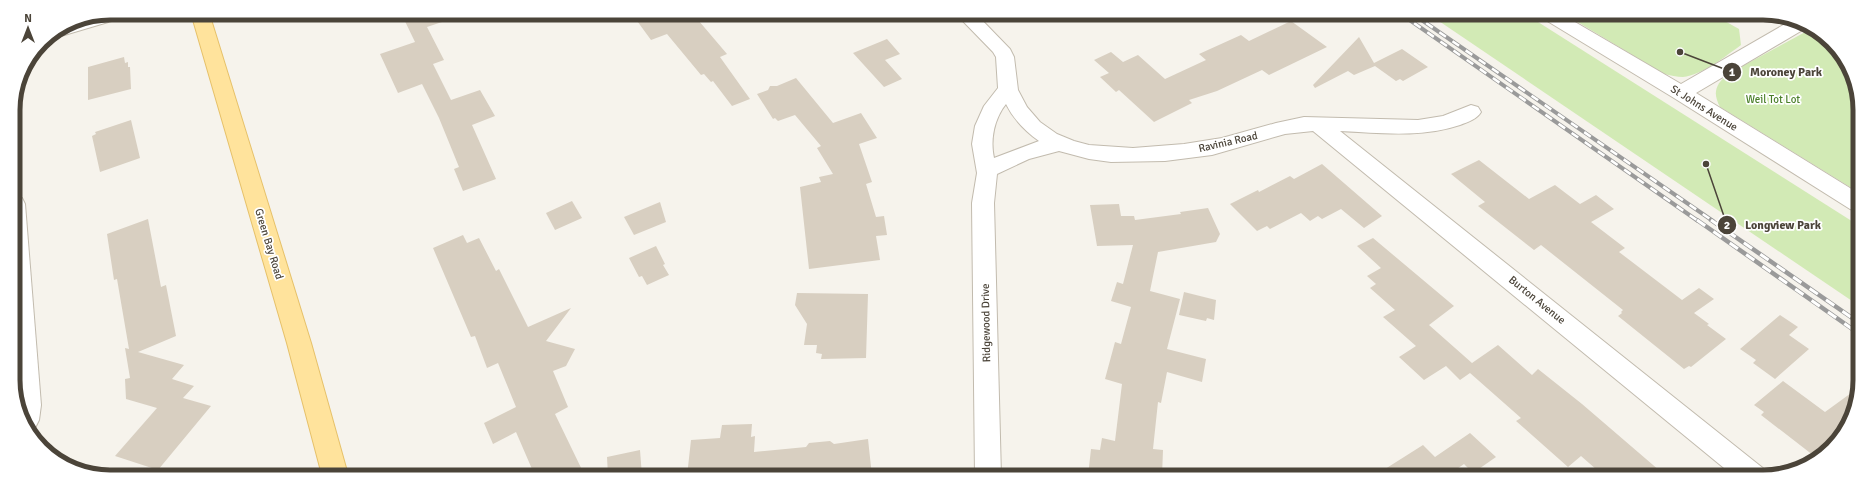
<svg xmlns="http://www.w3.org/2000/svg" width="1873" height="490" font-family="Signika,sans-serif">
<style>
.green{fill:#d2eab5}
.building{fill:#d8cfc1}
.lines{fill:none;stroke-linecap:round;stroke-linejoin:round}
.minor-casing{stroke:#c2bbae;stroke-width:2}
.major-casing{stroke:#e6c16a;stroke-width:2}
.minor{fill:#fff;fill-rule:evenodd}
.major{fill:#ffe39c;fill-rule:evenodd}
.rail-far1-casing{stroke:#9a9a9a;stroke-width:4}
.rail-casing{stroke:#9a9a9a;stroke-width:4.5}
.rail-far1{stroke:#fff;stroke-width:2.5;stroke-dasharray:8;stroke-linecap:butt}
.rail{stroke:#fff;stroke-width:3;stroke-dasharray:10;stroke-linecap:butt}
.labels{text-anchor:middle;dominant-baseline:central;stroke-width:3.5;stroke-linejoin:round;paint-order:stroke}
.park-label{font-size:11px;fill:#4a7f2a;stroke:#fff}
.street-label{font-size:11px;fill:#4b4439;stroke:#fff}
.rim{fill:none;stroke:#4b4439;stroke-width:5}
.leader{fill:none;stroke:#4b4439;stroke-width:1.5}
.callout-dot{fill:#4b4439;stroke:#fff;stroke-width:1.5}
.mark-label{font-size:12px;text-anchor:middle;font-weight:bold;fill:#fff}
.callout-label{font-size:12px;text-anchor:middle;font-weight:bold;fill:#4b4439;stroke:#fff;stroke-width:3.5;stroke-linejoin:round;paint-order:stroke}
</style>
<rect width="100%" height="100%" fill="#f6f3ec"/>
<g class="green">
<polygon points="1430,15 1527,15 1858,225 1858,305"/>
<path d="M1566 15H1714L1739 29 1741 45C1726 56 1702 75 1683 77 1677 77 1670 75 1664 74Z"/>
<path d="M1809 30 1836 50 1858 91V192L1720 107C1712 92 1716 84 1728 74Z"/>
</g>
<g class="building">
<polygon points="401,13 456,13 457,17 427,27 444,60 433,64 451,100 480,90 495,116 472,125 496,179 463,191 454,169 459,167 439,118 422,84 398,93 380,54 415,42"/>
<polygon points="632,14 693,14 727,54 720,57 750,99 732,106 713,81 711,82 704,74 701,75 667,34 651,40"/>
<polygon points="1291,21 1327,47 1269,75 1262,70 1217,91 1189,100 1192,103 1154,122 1119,90 1116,92 1100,77 1109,73 1094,60 1111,52 1123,62 1138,55 1165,79 1206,60 1199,54 1241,35 1249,41"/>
<polygon points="1359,37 1374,63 1402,49 1428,67 1403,81 1400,79 1396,81 1375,66 1354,75 1348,71 1315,88 1313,85"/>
<polygon points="887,39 900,54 885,60 902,79 884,87 853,53"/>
<polygon points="124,57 125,63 128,62 128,67 130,67 131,89 88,100 88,67"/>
<polygon points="796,78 833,123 861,113 877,138 859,144 872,182 866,184 876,217 884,216 887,235 876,236 880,260 809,269 800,187 821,182 819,177 833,174 817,148 821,146 795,115 778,121 775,118 773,119 757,94 768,90 770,86 777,86"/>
<polygon points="131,120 140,158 100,172 92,136 96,134 95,132"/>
<polygon points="1479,160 1529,199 1555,185 1580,204 1596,195 1614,209 1591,222 1625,248 1619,252 1682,300 1699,288 1714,299 1694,313 1709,324 1707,325 1726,339 1691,367 1689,366 1684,369 1618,316 1622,313 1621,312 1623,310 1541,245 1534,250 1478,206 1485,202 1451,174"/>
<polygon points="1322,164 1382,216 1364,228 1341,209 1322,219 1318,216 1310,221 1301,213 1270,229 1267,226 1257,231 1230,204 1258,190 1259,192 1290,176 1294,179"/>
<polygon points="572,201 582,218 555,230 546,213"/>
<polygon points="660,202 666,222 634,235 624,217"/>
<polygon points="1119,204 1121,216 1134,216 1135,220 1181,214 1180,212 1208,208 1220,234 1216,242 1158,252 1150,291 1180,299 1167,349 1206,359 1202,382 1167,372 1161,403 1158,402 1153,449 1163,450 1162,476 1088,476 1091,449 1100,450 1102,438 1115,441 1122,384 1105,379 1115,342 1121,344 1131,307 1111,301 1117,282 1123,284 1133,245 1097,246 1090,205"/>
<polygon points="148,219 161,287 166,285 176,336 138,352 184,365 172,379 194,386 183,398 211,406 158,470 115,456 157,408 126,399 125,379 130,378 125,348 129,349 117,279 114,280 107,234"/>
<polygon points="463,235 467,243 479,238 496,271 499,269 528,327 571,308 546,341 575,349 566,366 553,371 568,407 555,414 585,476 535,476 516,432 493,444 484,423 516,407 498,363 487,368 475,336 471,337 433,248"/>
<polygon points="1373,238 1454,306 1429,325 1472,363 1498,345 1532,375 1538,369 1582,404 1667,477 1605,477 1581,456 1568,467 1516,421 1521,418 1470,373 1460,380 1446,366 1424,380 1399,357 1416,346 1383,317 1395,310 1370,288 1376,284 1367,276 1381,268 1357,246"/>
<polygon points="656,246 665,264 663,265 669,275 647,285 642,276 639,277 629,258"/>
<polygon points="1184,292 1216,300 1214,320 1207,318 1206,321 1179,315"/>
<polygon points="797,293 868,294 866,358 821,359 822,354 816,353 817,345 804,345 807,324 795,305"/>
<polygon points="1780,315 1798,327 1789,335 1809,349 1775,379 1753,363 1756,360 1740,349"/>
<polygon points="1783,381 1825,412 1858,388 1858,399 1847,429 1827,453 1818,459 1761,415 1764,412 1754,405"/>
<polygon points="752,424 751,437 755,436 754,452 806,447 809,443 830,441 834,444 868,439 872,476 687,476 691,440 720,438 722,425"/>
<polygon points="1470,433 1496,457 1473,473 1464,464 1451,473 1454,476 1374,476 1423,445 1435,457"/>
<polygon points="640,450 642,476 608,476 607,457"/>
</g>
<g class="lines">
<g class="minor-casing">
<g id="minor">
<polygon points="110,13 128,13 125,17 61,36 55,38 49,36 72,21"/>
<path d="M956 14H976L1010 49 1014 57 1018 90 1027 107 1040 122 1057 134 1074 141 1089 145 1133 148 1184 144 1222 138 1276 123 1304 117 1418 120 1443 116 1471 105 1478 107 1481 112C1477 119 1468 122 1460 125 1421 138 1381 133 1340 131L1764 469 1768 477H1735L1313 131 1285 134 1212 155 1165 161 1111 162 1089 159 1059 151 1029 159 997 174 994 203 1001 476H975L972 203 977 173 972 144 975 126 984 106 998 88 996 57 993 52ZM1006 104C1014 120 1025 131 1039 141L994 158C990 140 994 119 1006 104Z"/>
<polygon points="1541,15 1563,15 1681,84 1792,20 1806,28 1696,93 1858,193 1858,211 1850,209 1674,98 1544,19"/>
<polygon points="14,196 22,198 25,204 41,405 39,420 35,428 31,429 16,402 15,377"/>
</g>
</g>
<g class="major-casing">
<polygon id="major" points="191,13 209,13 311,343 348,475 322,475 287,343"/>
</g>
<use href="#minor" class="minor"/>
<use href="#major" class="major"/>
<g class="rail-far1-casing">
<g id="rail-far1">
<polyline points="1401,14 1698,221"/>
<polyline points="1413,14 1713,221"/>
</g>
</g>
<g class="rail-casing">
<g id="rail">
<polyline points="1697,220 1858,333"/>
<polyline points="1711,220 1858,322"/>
</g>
</g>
<use href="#rail-far1" class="rail-far1"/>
<use href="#rail" class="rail"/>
</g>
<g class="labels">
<g class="park-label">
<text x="1773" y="99">Weil Tot Lot</text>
</g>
<g class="street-label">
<text transform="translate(1704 108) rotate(32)">St Johns Avenue</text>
<text transform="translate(1228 142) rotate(-13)">Ravinia Road</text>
<text transform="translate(269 244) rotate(73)">Green Bay Road</text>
<text transform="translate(1537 300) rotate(39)">Burton Avenue</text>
<text transform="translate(986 323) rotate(-91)">Ridgewood Drive</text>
</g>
</g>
<path d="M0 0H1873V490H0ZM110 20H1763A90 90 0 0 1 1853 110V380A90 90 0 0 1 1763 470H110A90 90 0 0 1 20 380V110A90 90 0 0 1 110 20Z" fill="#fff" fill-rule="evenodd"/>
<path class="rim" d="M110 20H1763A90 90 0 0 1 1853 110V380A90 90 0 0 1 1763 470H110A90 90 0 0 1 20 380V110A90 90 0 0 1 110 20Z"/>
<path class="leader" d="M1680 52L1732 72M1706 164L1727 225"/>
<g class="callout-dot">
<circle cx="1680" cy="52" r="4"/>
<circle cx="1706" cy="164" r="4"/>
<circle cx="1732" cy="72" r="10"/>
<circle cx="1727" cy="225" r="10"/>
</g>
<g class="mark-label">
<text x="1732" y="76">1</text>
<text x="1727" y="229">2</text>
</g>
<g class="callout-label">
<text x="1786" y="76">Moroney Park</text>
<text x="1783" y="229">Longview Park</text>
</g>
<g transform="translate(28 28)" stroke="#ffffff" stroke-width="3" paint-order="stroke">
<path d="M0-3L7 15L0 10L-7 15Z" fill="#4b4439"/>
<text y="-6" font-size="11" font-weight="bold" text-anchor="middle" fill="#4b4439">N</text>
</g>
</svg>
